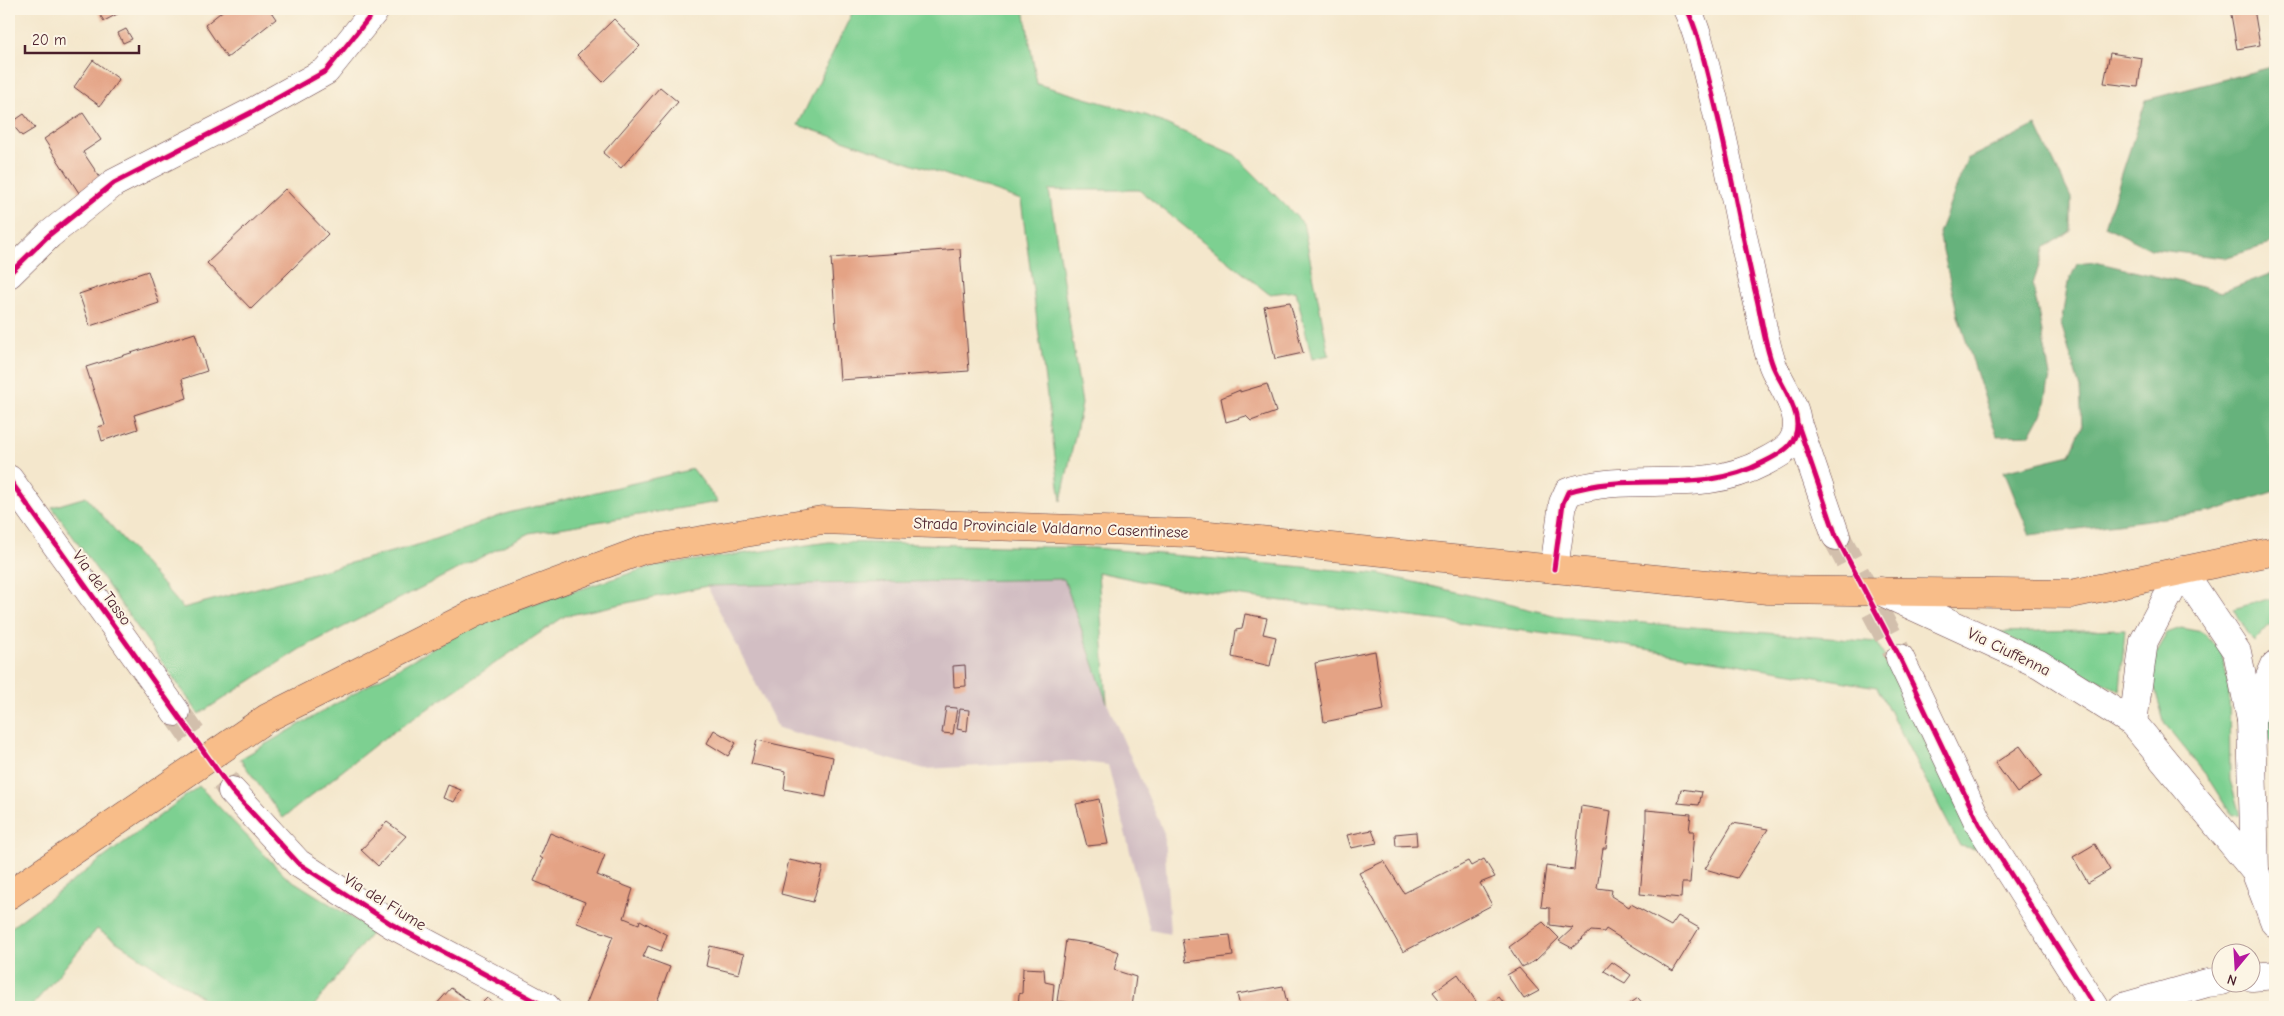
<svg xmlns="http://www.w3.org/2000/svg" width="2284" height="1016" font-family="'Comic Neue',sans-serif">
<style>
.industrial{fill:#d2bec3}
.green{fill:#7dd091;stroke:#64785e}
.forest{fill:#66b27b;stroke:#586853}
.building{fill:#e4a385}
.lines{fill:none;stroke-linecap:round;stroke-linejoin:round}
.minor-tunnel{stroke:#d2bfac;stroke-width:28;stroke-dasharray:28 14;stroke-linecap:butt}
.minor-casing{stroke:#643d43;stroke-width:29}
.major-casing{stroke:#643d43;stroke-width:29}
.minor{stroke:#fff;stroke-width:28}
.major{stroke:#f8bd89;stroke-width:28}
.cycleway-casing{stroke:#fcf5e5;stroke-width:8}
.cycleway{stroke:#d6006c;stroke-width:5}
.labels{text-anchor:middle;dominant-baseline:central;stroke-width:4;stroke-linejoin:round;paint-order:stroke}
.street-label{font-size:16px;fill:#4a1f2b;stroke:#fcf5e5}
</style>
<rect width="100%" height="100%" fill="#fcf5e5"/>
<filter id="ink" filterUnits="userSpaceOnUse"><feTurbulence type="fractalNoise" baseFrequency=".02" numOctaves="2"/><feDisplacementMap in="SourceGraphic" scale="10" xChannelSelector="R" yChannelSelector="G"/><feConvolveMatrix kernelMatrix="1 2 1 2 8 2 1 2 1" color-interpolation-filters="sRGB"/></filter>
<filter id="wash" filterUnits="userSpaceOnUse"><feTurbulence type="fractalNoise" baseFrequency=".0096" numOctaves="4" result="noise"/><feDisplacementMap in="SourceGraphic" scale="20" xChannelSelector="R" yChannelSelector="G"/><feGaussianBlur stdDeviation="1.12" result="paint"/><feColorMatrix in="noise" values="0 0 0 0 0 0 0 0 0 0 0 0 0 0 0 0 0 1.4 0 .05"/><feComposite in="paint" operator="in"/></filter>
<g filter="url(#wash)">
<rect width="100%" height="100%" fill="#f4e7cc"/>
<polygon class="industrial" points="1064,579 1107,703 1164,833 1170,934 1150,930 1108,765 1073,761 925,769 778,728 707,586"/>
<g class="green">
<polygon points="854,9 1024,9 1037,84 1148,116 1235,155 1303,223 1329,355 1312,359 1296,291 1269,294 1139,190 1049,190 1082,404 1061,501 1021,200 798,125"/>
<polygon points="693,469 718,502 529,533 300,649 199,714 52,507 86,497 183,608 421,544 508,513"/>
<polygon points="829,542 1095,548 1380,574 1558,616 1877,642 1980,850 1960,846 1877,687 1572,637 1170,587 1098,572 1107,703 1064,579 707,586 565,616 380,741 283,818 240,759 478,622 653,566"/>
<polygon points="2275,597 2275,619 2254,642 2233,609"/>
<polygon points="2181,628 2202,632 2221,650 2229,686 2230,780 2240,815 2232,816 2206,775 2165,724 2154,686 2153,657 2167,633"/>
<polygon points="2125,629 2120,691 1998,632"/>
<polygon points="2275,691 2275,748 2263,731"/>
<polygon points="199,786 285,876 373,931 313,1007 217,1007 97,929 31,1007 9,1007 9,929"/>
</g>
<g class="forest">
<polygon points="2275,66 2275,238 2267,245 2224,258 2151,249 2105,226 2146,100"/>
<polygon points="2036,125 2071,198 2071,231 2045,247 2033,284 2050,376 2044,409 2030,435 1997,436 1958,316 1939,233 1967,159"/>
<polygon points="2095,262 2222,292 2275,272 2275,491 2211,512 2030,535 2004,471 2070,455 2082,427 2080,389 2061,323 2068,283 2077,264"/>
</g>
<g id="blocks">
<g class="building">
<polygon points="96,9 124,9 125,10 104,21"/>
<polygon points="225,9 269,9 276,19 227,58 205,25"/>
<polygon points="2230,9 2254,9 2260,45 2237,49"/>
<polygon points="614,19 640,46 603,82 577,55"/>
<polygon points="126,29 132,39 123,43 118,33"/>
<polygon points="2110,53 2142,58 2138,87 2104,83"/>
<polygon points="93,60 119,79 100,106 74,87"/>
<polygon points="660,87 678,102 621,168 603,153"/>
<polygon points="83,113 101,140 83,152 101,179 79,193 44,139"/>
<polygon points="24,114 35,128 22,136 11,123"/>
<polygon points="285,189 328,234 251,309 207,263"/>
<polygon points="960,249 969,371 840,380 831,258"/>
<polygon points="148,271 159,303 90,326 79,294"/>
<polygon points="1290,302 1303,353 1275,359 1264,306"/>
<polygon points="195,333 207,371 182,379 187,398 134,415 138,429 102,441 98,427 105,425 86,367"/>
<polygon points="1267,384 1276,412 1251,421 1246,416 1226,422 1221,398 1240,390 1240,392"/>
<polygon points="1245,614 1267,618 1263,634 1276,637 1270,666 1232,657 1236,630 1242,629"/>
<polygon points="1375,651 1384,710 1324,722 1315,663"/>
<polygon points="965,665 966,686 954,687 953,666"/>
<polygon points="946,707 957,708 953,734 942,733"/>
<polygon points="960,709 969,710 967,731 957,729"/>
<polygon points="714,730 736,743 728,756 707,743"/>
<polygon points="757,740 833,757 826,797 784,789 786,771 751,764"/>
<polygon points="2020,746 2042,776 2017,793 1995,763"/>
<polygon points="448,785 461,790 454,802 443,798"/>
<polygon points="1681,789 1702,792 1699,805 1678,803"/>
<polygon points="1099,799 1108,844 1087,846 1076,804"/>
<polygon points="1581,806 1611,811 1606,848 1603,848 1597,888 1612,890 1611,896 1629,907 1631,904 1671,926 1678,916 1699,928 1673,971 1606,929 1604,932 1591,931 1572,948 1559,941 1573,928 1550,925 1550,908 1541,907 1546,866 1574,870"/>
<polygon points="1646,810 1691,814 1689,831 1694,831 1690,883 1682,883 1681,898 1640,894 1646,830"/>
<polygon points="387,822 406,836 378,866 361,850"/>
<polygon points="1733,823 1768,829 1737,878 1705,869"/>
<polygon points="1372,830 1377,843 1351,848 1347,835"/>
<polygon points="1416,832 1417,845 1396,846 1395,834"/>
<polygon points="550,833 605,855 597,875 633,889 624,918 639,924 640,920 667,935 661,951 648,946 643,957 670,967 655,1007 585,1007 613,936 577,923 585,902 534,881 543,859 540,857"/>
<polygon points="2095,844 2110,870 2088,883 2073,857"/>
<polygon points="1484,859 1495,877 1480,883 1492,905 1403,952 1359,873 1384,861 1404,893 1468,861 1471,866"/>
<polygon points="789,860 823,867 813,902 781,894"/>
<polygon points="1543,922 1559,938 1535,961 1522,967 1509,947"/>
<polygon points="1230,935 1233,956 1186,962 1182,939"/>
<polygon points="1066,940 1093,944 1119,952 1114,970 1136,977 1132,1007 1104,1007 1057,1001"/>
<polygon points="710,946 744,954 739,974 706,966"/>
<polygon points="1612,962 1631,975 1625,983 1604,971"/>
<polygon points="1023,968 1044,969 1045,982 1054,984 1052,1007 1018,1007 1019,994 1022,993"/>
<polygon points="1519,968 1539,991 1524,999 1507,975"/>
<polygon points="1458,974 1477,1003 1471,1007 1445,1007 1433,992"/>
<polygon points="1283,986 1288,1007 1240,1007 1237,994"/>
<polygon points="451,988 477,1007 434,1007"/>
<polygon points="1499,997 1507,1007 1485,1007"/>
<polygon points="487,998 499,1007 478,1007"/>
<polygon points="1638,998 1646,1007 1625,1007"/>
</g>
</g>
</g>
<g filter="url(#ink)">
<use href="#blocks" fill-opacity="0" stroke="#643d43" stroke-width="1"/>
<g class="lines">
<g class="minor-tunnel">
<polyline points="1836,536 1900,658"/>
<polyline points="176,712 232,791"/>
</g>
<g class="minor-casing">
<g id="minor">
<polyline points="9,274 49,235 114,183 256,110 326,71 376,9"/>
<polyline points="1798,425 1836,536"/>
<polyline points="9,479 176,712"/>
<path d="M1554 569 1563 503 1568 492C1633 470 1698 497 1764 462 1772 458 1783 452 1789 446 1811 422 1782 388 1773 366 1765 345 1762 321 1757 299 1740 229 1729 158 1711 88 1704 62 1699 34 1687 9"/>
<polyline points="1880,591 2039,664 2133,723 2255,871 2275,923"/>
<polyline points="1900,658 1979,824 2095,1007"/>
<polyline points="2133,723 2144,641 2182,570 2237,652 2251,720"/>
<polyline points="232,791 298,863 393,925 546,1007"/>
<polyline points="2255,871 2251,720 2275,665"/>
<polyline points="2252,977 2275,975"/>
<polyline points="2123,1007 2207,983 2222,981"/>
</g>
</g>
<g class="major-casing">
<polyline id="major" points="9,895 267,718 477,612 643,550 822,520 1189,533 1768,590 2071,594 2275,551"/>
</g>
<use href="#minor" class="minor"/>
<use href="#major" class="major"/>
<g class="cycleway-casing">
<g id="cycleway">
<polyline points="9,274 49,235 114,183 256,110 326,71 376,9"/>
<polyline points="1798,425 1836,536 1900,658 1979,824 2095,1007"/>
<polyline points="9,479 232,791 298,863 393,925 546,1007"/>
<path d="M1554 569 1563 503 1568 492C1633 470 1698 497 1764 462 1772 458 1783 452 1789 446 1811 422 1782 388 1773 366 1765 345 1762 321 1757 299 1740 229 1729 158 1711 88 1704 62 1699 34 1687 9"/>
</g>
</g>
<use href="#cycleway" class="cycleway"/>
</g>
</g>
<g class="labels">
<g class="street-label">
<text transform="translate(1051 528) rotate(2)">Strada Provinciale Valdarno Casentinese</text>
<text transform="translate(102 588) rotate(54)">Via del Tasso</text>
<text transform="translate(2009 652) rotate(26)">Via Ciuffenna</text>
<text transform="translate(385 902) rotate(32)">Via del Fiume</text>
</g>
</g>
<rect width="2284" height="1016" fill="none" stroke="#fcf5e5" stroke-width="30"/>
<g transform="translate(2236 968) rotate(198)"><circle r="24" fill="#fcf5e5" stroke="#b59f9b"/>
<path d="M0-4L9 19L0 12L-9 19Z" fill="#b5179e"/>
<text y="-8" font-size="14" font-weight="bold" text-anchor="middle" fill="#4a1f2b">N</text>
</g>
<path d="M25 45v8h114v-8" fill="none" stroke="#4a1f2b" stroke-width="2.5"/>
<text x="32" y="45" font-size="15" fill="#4a1f2b" stroke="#fcf5e5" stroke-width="4" paint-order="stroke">20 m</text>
</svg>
